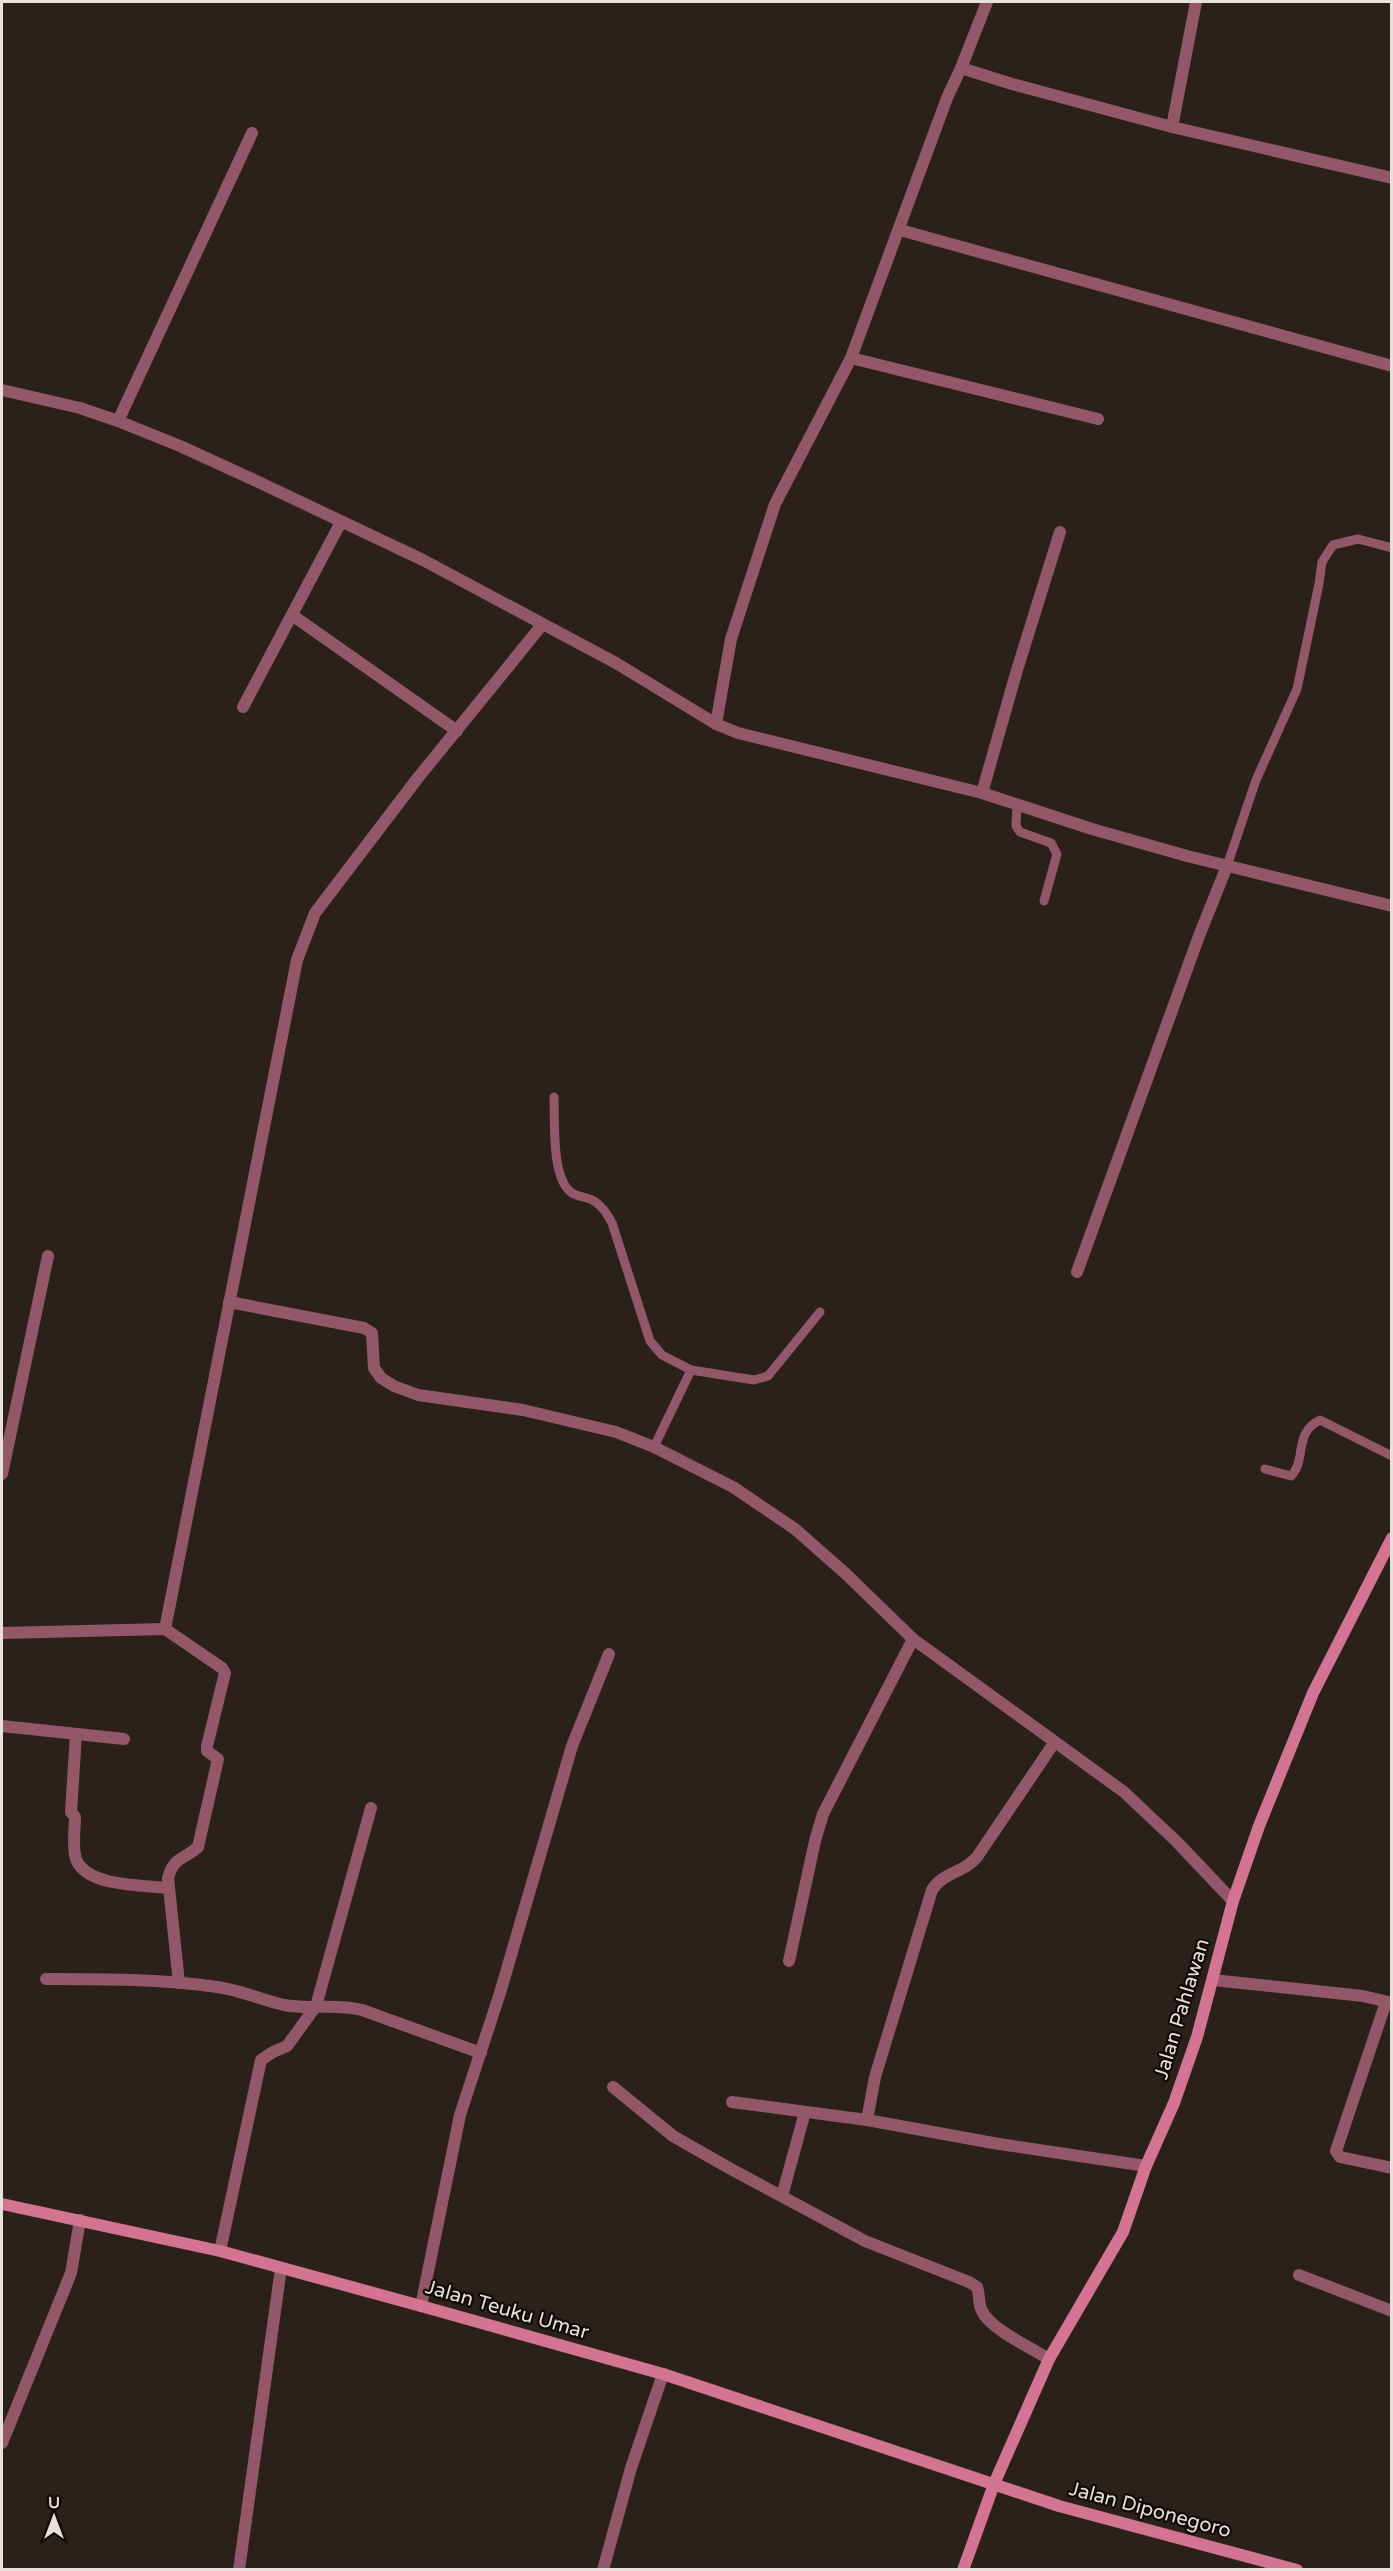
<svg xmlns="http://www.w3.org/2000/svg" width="1393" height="2571" font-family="'Varela Round',sans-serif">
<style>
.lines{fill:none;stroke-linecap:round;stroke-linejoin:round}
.service{stroke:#92586a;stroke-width:9}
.minor{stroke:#92586a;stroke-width:12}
.secondary{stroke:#d27492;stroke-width:12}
.labels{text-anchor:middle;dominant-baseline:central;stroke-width:4.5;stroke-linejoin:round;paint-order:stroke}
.street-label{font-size:20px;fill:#e8e0dc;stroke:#100b08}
</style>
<rect width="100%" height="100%" fill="#2c201a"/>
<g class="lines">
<g class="service">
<polyline points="1017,805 1016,826 1020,832 1051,843 1057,854 1044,901"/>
<polyline points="1227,866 1256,780 1297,689 1319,584 1322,562 1333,545 1358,539 1392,548"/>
<path d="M554 1097C555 1121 551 1179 572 1193 578 1197 588 1197 594 1201 602 1206 608 1215 612 1223L650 1341 662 1355 691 1370 654 1447"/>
<polyline points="691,1370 754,1380 768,1376 820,1312"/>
<path d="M1265 1469 1291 1476C1307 1460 1293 1433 1320 1420L1392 1456"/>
</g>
<g class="minor">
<polyline points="961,68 987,2"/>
<polyline points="1172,127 1196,2"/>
<polyline points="900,230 1392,366"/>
<polyline points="851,358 1098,419"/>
<polyline points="2,390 80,408 118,421 180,446 252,479 423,560 616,663 716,724 738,733 982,793 1092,829 1187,856 1392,906"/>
<polyline points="118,421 252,133"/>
<polyline points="292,615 457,731"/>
<polyline points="243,707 341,522"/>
<polyline points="716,724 731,639 775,504 851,358 947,98 961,68 1012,84 1172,127 1392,178"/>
<polyline points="982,793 1017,670 1060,532"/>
<polyline points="1077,1272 1199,936 1227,866"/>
<polyline points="229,1302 364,1328 372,1333 374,1368 381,1378 394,1386 418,1395 523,1410 616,1432 654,1447 733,1487 795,1529 846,1574 913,1639 1124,1792 1177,1842 1233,1901"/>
<polyline points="2,1474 48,1256"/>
<polyline points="165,1629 297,960 315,913 417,779 542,625"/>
<path d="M2 1633 165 1629 222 1668 225 1673 207 1746V1751L218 1759 198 1847C184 1860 174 1856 168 1878L179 1983"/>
<polyline points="2,1726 124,1739"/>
<path d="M76 1734 71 1812 75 1817C75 1829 72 1847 76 1859 86 1887 144 1885 169 1888"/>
<polyline points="789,1961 815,1841 823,1814 913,1639"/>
<path d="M46 1979C103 1979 161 1979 217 1987 240 1990 262 2000 284 2005 310 2010 334 2003 362 2010L481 2053"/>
<polyline points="1213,1980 1363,1996 1392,2003"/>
<polyline points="1386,2002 1336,2151 1340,2157 1392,2168"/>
<path d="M613 2087 673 2136 729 2168 865 2241 969 2282 977 2287C980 2295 978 2304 982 2311 990 2329 1032 2348 1049 2359"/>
<polyline points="732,2102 867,2120 993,2143 1146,2166"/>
<path d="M867 2120 875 2077 932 1890C943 1872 964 1873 977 1857L1054 1743"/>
<polyline points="782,2196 805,2112"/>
<polyline points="220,2251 261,2060 273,2052 287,2046 316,2006 371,1808"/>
<polyline points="1299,2275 1392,2311"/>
<polyline points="421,2306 460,2115 500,1993 572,1746 609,1654"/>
<polyline points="2,2443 71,2273 80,2220"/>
<polyline points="239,2570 281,2268"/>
<polyline points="603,2570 631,2468 663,2374"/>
</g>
<g class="secondary">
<polyline points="2,2204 220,2251 421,2306 663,2374 1059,2506 1297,2570"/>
<polyline points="963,2570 994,2484 1049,2359 1123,2232 1146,2166 1174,2103 1197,2037 1233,1901 1259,1826 1313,1693 1392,1538"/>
</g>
</g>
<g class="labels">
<g class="street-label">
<text transform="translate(1182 2009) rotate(-73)">Jalan Pahlawan</text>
<text transform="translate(507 2310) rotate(16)">Jalan Teuku Umar</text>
<text transform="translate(1150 2510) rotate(15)">Jalan Diponegoro</text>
</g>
</g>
<rect width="1393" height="2571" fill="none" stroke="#e8e0dc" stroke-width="6"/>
<g transform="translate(54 2517)" stroke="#100b08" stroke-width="4.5" paint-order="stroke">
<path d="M0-4.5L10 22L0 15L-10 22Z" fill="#e8e0dc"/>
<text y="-9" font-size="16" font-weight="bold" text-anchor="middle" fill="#e8e0dc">U</text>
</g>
</svg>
